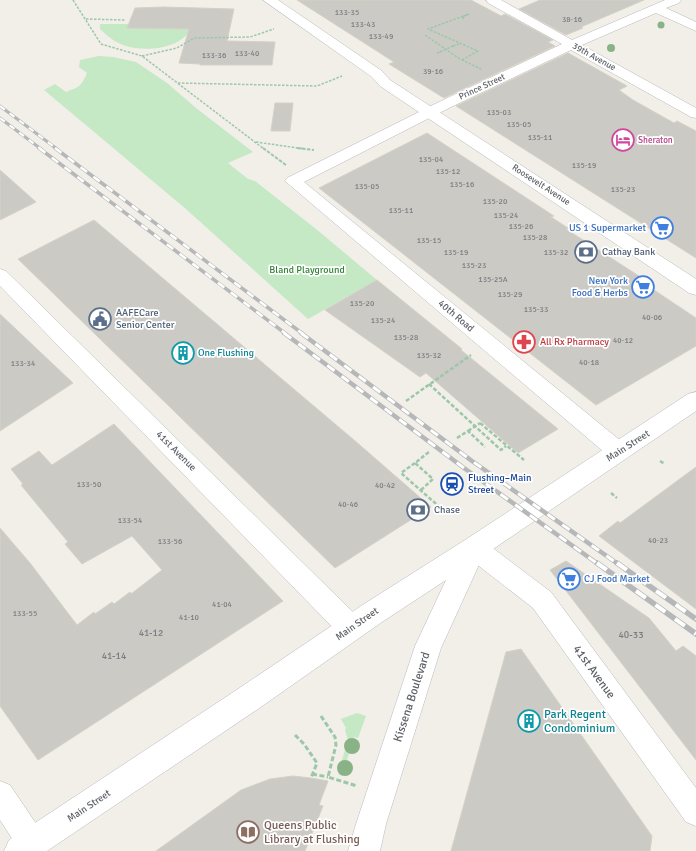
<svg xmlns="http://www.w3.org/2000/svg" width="696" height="851" font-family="Signika,sans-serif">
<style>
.green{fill:#c5e8c5}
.building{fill:#cccac5;stroke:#d6d1c6}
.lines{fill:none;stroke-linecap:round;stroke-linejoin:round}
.minor-casing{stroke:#b5b8bc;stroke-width:1}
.secondary-casing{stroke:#b6babf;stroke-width:1}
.path-far3{stroke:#9cc7a9;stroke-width:1.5;stroke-dasharray:2.5 1.5;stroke-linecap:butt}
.path-far2{stroke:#9cc7a9;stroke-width:2;stroke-dasharray:3.5 1.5;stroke-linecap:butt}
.path-far1{stroke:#9cc7a9;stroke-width:2.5;stroke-dasharray:4 2;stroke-linecap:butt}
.path{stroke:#9cc7a9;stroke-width:3;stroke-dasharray:5 2.5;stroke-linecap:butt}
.minor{fill:#fff;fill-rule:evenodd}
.secondary{fill:#fff;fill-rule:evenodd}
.rail-far3-casing{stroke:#b6b7b8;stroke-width:3}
.rail-far2-casing{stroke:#b6b7b8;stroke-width:3.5}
.rail-far1-casing{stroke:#b6b7b8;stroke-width:4.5}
.rail-casing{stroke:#b6b7b8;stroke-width:5.5}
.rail-far3{stroke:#fff;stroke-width:2;stroke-dasharray:6;stroke-linecap:butt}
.rail-far2{stroke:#fff;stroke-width:2.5;stroke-dasharray:8;stroke-linecap:butt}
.rail-far1{stroke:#fff;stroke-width:3;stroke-dasharray:9;stroke-linecap:butt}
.rail{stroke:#fff;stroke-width:4;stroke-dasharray:12;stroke-linecap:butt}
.path-bridge-far1{stroke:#9cc7a9;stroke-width:1.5;stroke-dasharray:2.5 1.5;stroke-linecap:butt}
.path-bridge{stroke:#9cc7a9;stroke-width:2.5;stroke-dasharray:4 2;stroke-linecap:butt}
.tree{fill:#89b387}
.labels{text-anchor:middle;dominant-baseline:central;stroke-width:3.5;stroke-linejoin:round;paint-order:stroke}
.number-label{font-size:8px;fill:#7a7d7f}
.far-street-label{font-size:9px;fill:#5f6368;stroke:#fff}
.far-hotel-label{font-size:9px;fill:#b23c85;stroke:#fff;text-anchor:start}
.shop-label{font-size:10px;fill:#366cbe;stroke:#fff;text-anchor:end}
.service-label{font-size:10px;fill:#4e5e75;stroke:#fff;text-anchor:start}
.park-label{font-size:10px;fill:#348238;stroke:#fff}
.street-label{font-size:10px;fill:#5f6368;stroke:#fff}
.health-label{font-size:10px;fill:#be3a42;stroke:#fff;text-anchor:start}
.culture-label{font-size:10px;fill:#0d838f;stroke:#fff;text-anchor:start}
.transit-label{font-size:10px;fill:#164399;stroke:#fff;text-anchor:start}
.near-number-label{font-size:10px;fill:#7a7d7f}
.near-street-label{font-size:12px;fill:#5f6368;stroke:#fff}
.near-culture-label{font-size:12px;fill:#0d838f;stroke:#fff;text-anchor:start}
.near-education-label{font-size:12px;fill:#785e54;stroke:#fff;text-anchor:start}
</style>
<rect width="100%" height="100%" fill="#f1efe8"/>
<g class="green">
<path d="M100 24H129L127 28 191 29C180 49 146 52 126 46 116 43 107 36 100 29Z"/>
<path d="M99 56 113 57 136 62 167 83 196 108 253 152 228 163 248 179 255 181 316 229 377 280 308 319 186 209 44 90 55 84 66 92C79 87 81 87 87 73L79 67 80 60Z"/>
<polygon points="357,713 366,716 358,738 354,737 342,776 338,774 348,740 345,730 346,728 341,719"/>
</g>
<g class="building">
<polygon points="297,0 471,0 501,16 505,14 553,40 548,42 555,46 444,98 389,64 394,62"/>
<polygon points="540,0 644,0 581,27 583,28 566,35 519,9"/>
<polygon points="163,7 234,9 227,41 275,42 272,65 200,65 200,64 179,63 189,29 127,28 135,8"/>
<polygon points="568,53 627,86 619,90 633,100 674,123 677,121 696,131 696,258 456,106"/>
<polygon points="275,103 293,103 290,131 271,131"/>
<polygon points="427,133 554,216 551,217 568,228 566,229 639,276 636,278 696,318 696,346 596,405 319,188"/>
<polygon points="0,170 36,202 0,220"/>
<polygon points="94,220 354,440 431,507 335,568 18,259"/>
<polygon points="377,280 462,349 461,350 558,429 518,453 426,373 420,377 325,310"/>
<polygon points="0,314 73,383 0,431"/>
<polygon points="114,424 283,601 38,760 0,706 0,528 30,563 77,625 94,612 95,614 112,602 114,604 130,592 131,594 162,570 132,536 82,564 65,544 68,542 21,485 23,484 11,469 39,451 52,465"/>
<polygon points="696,467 696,609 599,536 618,521 620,523"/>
<polygon points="566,561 649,618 676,651 683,646 696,656 696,760 550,570"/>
<polygon points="521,649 652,836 650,851 451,851 506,652"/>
<polygon points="293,776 311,778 328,781 319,805 323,806 305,851 156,851 241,790 270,779"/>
</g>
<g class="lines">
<g class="minor-casing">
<g id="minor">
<polygon points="486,0 501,0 572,40 665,0 681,0 679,3 666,8 696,22 696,31 656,13 582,45 696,108 696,118 691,117 571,50 451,107 304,182 627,446 630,452 627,458 619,461 611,458 285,181 287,178 441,101 562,44 488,3"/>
<polygon points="0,269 6,271 360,619 364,628 360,637 351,640 342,637 0,286"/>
<polygon points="474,537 482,540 551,592 696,788 696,826 686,822 533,608 466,556 462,548 466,540"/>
<polygon points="0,781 10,785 43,834 48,844 45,851 20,851 0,820"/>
</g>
</g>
<g class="secondary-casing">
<g id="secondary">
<polygon points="263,0 278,0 382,71 390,80 696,279 696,295 689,293 380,86 372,77"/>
<polygon points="696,392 696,411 483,556 441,648 386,824 380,851 348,851 356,824 415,646 446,580 382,622 258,709 47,851 4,851 9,840 238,689 364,604 465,540 688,394"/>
</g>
</g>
<g class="path-far3">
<polyline points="73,0 101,44 142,56 264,149"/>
<polyline points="86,19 125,20"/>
<polyline points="464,19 462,17 469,14"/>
<polyline points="425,35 460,59 481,69"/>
<polyline points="453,46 459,44"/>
<polyline points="437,53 440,52"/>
<polyline points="142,56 177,48 194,38 250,37 274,29"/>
<polyline points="462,60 478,51 428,29 469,14"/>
<polyline points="178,83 317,86 342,76"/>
<polyline points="256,142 305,149"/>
</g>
<g class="path-far2">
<polyline points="263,148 286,165"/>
<polyline points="297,148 314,150"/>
</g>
<g class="path-far1">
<polyline points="429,384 501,450 506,446"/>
<polyline points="406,401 471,355"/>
<polyline points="480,423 524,460"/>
<polyline points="457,438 468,431 485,447"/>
<polyline points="660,461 665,464"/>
<polyline points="415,463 401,473 443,510"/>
<polyline points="421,490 433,479 415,463 429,452"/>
<polyline points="611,493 617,498"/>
</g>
<g class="path">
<polyline points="321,716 335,737 336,745 328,777 357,786"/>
<polyline points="295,735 304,744 317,763 311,778"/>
<polyline points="312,774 328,777"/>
</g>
<use href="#minor" class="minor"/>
<use href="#secondary" class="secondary"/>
<g class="rail-far3-casing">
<g id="rail-far3">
<polyline points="0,106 57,149"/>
<polyline points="0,118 41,149"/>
</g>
</g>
<g class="rail-far2-casing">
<g id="rail-far2">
<polyline points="39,148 286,334"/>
<polyline points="55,148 303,334"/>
</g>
</g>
<g class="rail-far1-casing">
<g id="rail-far1">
<polyline points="284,333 464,468 598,564"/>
<polyline points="301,333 472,461 618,564"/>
</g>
</g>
<g class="rail-casing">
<g id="rail">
<polyline points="597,563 696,634"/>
<polyline points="617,563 696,619"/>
</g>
</g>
<use href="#rail-far3" class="rail-far3"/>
<use href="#rail-far2" class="rail-far2"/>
<use href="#rail-far1" class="rail-far1"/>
<use href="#rail" class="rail"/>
<polyline class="path-bridge-far1" points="440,52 453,46"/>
<polyline class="path-bridge" points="468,431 480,423"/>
</g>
<g class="tree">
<circle cx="661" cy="25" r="3.5"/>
<circle cx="611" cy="48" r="4"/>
<circle cx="352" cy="746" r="8"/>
<circle cx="345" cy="768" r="8"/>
</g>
<defs>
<g id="hotel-ring" transform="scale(1.15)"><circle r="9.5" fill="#fff" stroke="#d1479c" stroke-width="1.5"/><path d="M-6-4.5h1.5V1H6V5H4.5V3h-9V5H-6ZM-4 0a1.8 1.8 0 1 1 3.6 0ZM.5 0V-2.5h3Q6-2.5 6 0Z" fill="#d1479c"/></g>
<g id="supermarket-ring" transform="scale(1.15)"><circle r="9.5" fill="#fff" stroke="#3f7fe0" stroke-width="1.5"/><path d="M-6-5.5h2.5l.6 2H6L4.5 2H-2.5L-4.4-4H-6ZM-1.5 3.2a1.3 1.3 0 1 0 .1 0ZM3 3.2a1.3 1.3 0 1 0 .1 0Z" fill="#3f7fe0"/></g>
<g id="bank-ring" transform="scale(1.15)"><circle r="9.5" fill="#fff" stroke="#5c6f8a" stroke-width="1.5"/><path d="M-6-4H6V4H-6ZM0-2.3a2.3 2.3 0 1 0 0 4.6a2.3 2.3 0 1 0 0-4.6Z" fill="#5c6f8a"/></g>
<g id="civic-ring" transform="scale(1.15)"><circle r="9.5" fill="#fff" stroke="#5c6f8a" stroke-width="1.5"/><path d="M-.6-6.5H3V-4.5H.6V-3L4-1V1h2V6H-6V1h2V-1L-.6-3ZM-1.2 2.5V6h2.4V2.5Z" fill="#5c6f8a"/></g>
<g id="pharmacy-ring" transform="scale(1.15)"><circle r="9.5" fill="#fff" stroke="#e0444e" stroke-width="1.5"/><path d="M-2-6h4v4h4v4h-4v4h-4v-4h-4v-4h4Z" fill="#e0444e"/></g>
<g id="building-ring" transform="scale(1.15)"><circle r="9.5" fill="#fff" stroke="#0f9aa8" stroke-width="1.5"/><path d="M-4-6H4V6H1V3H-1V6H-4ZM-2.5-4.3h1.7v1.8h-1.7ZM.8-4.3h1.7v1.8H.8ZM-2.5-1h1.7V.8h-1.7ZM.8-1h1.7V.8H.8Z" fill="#0f9aa8"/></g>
<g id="station-ring" transform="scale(1.15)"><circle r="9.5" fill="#fff" stroke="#1a4fb4" stroke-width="1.5"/><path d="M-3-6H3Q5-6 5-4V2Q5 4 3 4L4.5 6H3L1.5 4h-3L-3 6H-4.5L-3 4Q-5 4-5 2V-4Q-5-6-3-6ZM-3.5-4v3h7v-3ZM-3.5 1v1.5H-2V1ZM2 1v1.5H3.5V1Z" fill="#1a4fb4"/></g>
<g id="library-ring" transform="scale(1.15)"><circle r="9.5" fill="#fff" stroke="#8d6e63" stroke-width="1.5"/><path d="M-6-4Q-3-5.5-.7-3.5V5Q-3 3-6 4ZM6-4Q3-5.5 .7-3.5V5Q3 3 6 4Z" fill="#8d6e63"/></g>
</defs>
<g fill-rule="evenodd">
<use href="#hotel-ring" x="623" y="140"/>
<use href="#supermarket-ring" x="662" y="228"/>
<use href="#bank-ring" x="586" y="252"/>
<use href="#supermarket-ring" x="643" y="287"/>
<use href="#civic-ring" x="100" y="319"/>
<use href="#pharmacy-ring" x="524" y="342"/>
<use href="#building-ring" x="183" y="353"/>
<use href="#station-ring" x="452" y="484"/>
<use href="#bank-ring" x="418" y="510"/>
<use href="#supermarket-ring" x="569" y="579"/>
<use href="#building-ring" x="529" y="721"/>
<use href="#library-ring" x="248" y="832"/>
</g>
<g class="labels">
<g class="number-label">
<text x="347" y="12">133-35</text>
<text x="572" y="19">38-16</text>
<text x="363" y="24">133-43</text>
<text x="381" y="36">133-49</text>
<text x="247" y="53">133-40</text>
<text x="214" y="55">133-36</text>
<text x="433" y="71">39-16</text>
<text x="499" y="112">135-03</text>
<text x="519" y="124">135-05</text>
<text x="540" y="137">135-11</text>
<text x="431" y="159">135-04</text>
<text x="584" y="165">135-19</text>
<text x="448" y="171">135-12</text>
<text x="462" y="184">135-16</text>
<text x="367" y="186">135-05</text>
<text x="623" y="189">135-23</text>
<text x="495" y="201">135-20</text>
<text x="401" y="210">135-11</text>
<text x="506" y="215">135-24</text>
<text x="521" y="226">135-26</text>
<text x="535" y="237">135-28</text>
<text x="429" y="240">135-15</text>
<text x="456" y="252">135-19</text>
<text x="556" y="252">135-32</text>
<text x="474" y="265">135-23</text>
<text x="493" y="279">135-25A</text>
<text x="510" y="294">135-29</text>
<text x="362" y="303">135-20</text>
<text x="536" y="309">135-33</text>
<text x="652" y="317">40-06</text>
<text x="383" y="320">135-24</text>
<text x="406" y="337">135-28</text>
<text x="623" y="340">40-12</text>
<text x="429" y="355">135-32</text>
<text x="589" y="362">40-18</text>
<text x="23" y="363">133-34</text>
<text x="89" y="484">133-50</text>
<text x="385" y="485">40-42</text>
<text x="348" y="504">40-46</text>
<text x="130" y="520">133-54</text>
<text x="658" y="540">40-23</text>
<text x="170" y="541">133-56</text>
<text x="222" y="604">41-04</text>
<text x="25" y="613">133-55</text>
<text x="189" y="617">41-10</text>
</g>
<g class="far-street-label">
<text transform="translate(594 57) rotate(29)">39th Avenue</text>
<text transform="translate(482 87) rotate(-25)">Prince Street</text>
<text transform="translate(541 185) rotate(33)">Roosevelt Avenue</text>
</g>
<g class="far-hotel-label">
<text x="638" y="140">Sheraton</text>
</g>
<g class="shop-label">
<text x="646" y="228">US 1 Supermarket</text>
<text x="628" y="281">New York<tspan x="628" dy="12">Food &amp; Herbs</tspan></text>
<text x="584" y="579" text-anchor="start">CJ Food Market</text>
</g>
<g class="service-label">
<text x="602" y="252">Cathay Bank</text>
<text x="116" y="313">AAFECare<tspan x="116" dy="12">Senior Center</tspan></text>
<text x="434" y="510">Chase</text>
</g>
<g class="park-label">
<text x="307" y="270">Bland Playground</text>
</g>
<g class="street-label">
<text transform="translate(456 316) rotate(40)">40th Road</text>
<text transform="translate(628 446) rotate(-33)">Main Street</text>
<text transform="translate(176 451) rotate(45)">41st Avenue</text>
<text transform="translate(357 624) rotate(-35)">Main Street</text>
<text transform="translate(89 806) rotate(-34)">Main Street</text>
</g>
<g class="health-label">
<text x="540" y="342">All Rx Pharmacy</text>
</g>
<g class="culture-label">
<text x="198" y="353">One Flushing</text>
</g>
<g class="transit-label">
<text x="468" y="478">Flushing–Main<tspan x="468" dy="12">Street</tspan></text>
</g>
<g class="near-number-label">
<text x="151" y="633">41-12</text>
<text x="631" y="635">40-33</text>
<text x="114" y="656">41-14</text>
</g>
<g class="near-street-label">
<text transform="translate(594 672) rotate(54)">41st Avenue</text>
<text transform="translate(412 697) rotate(-72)">Kissena Boulevard</text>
</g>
<g class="near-culture-label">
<text x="544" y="714">Park Regent<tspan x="544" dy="14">Condominium</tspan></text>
</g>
<g class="near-education-label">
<text x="264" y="825">Queens Public<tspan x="264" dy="14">Library at Flushing</tspan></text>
</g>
</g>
</svg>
